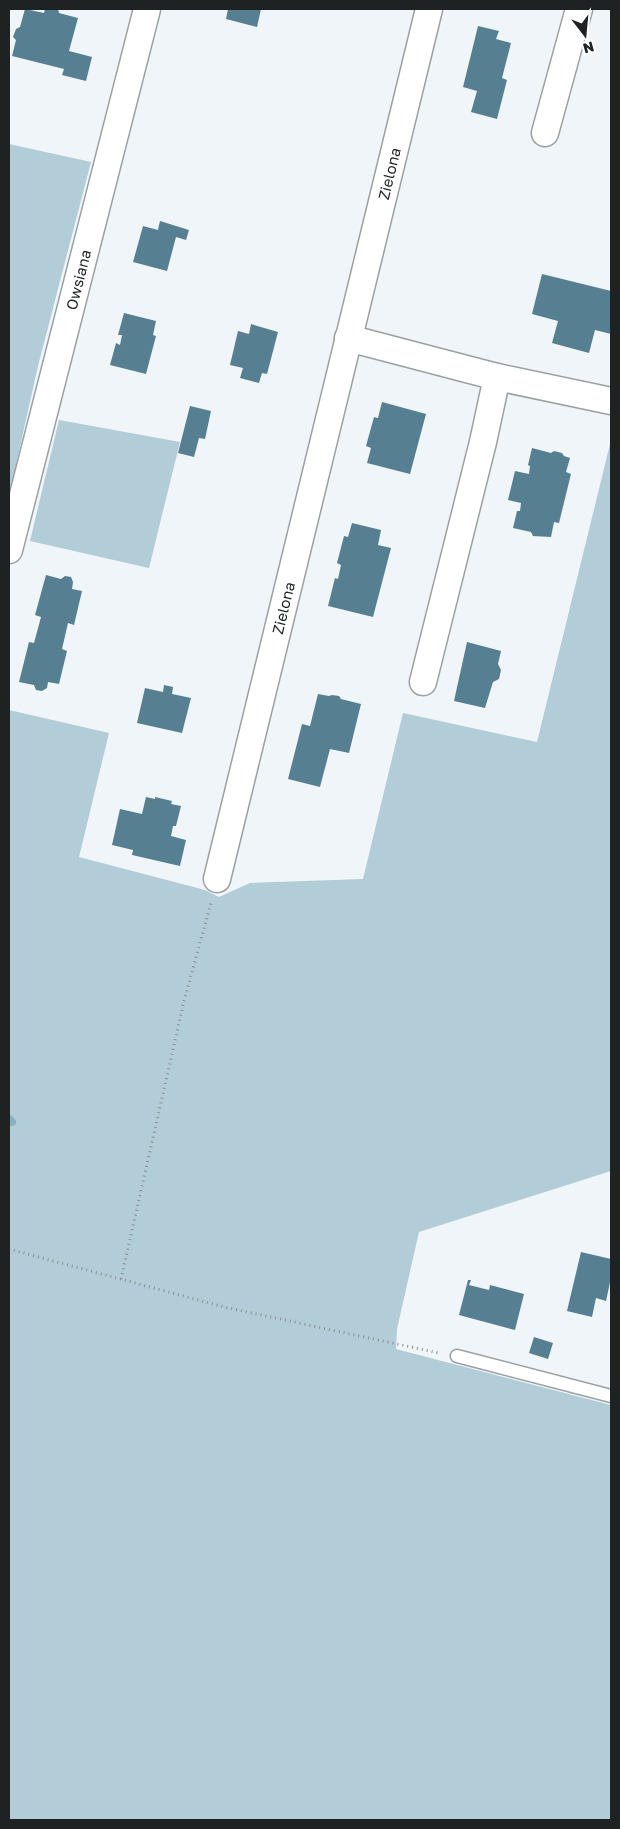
<svg xmlns="http://www.w3.org/2000/svg" width="620" height="1829" font-family="'Golos Text',sans-serif">
<style>
.green{fill:#b2ccd8}
.lines{fill:none;stroke-linecap:round;stroke-linejoin:round}
.stream{stroke:#84b0c3;stroke-width:8}
.building{fill:#568091}
.lane-casing{stroke:#9ba1a3;stroke-width:15}
.street-casing{stroke:#9ba1a3;stroke-width:29}
.path{stroke:#8b9092;stroke-width:3;stroke-dasharray:1 4;stroke-linecap:butt}
.lane{stroke:#fff;stroke-width:12}
.street{stroke:#fff;stroke-width:26}
.labels{text-anchor:middle;dominant-baseline:central;stroke-width:4;stroke-linejoin:round;paint-order:stroke}
.street-label{font-size:15px;fill:#1f2223;stroke:#fff}
</style>
<rect width="100%" height="100%" fill="#eff5f8"/>
<g class="green">
<polygon points="9,144 91,162 38,366 9,496"/>
<polygon points="59,420 180,442 149,568 30,541"/>
<polygon points="611,440 611,1171 419,1232 397,1329 396,1349 611,1405 611,1820 9,1820 9,710 109,733 79,857 205,890 219,897 250,883 363,879 403,713 537,742"/>
</g>
<g class="lines">
<polyline class="stream" points="9,1119 12,1122"/>
</g>
<g class="building">
<polygon points="25,9 44,13 45,9 58,9 59,13 78,18 69,51 92,57 86,81 62,75 64,69 12,56 16,40 13,37 16,29 20,27"/>
<polygon points="228,9 261,9 257,27 226,19"/>
<polygon points="478,26 499,31 496,39 511,43 502,78 507,80 497,119 471,112 477,91 463,87"/>
<polygon points="160,221 189,230 186,240 176,237 167,271 133,262 143,226 158,230"/>
<polygon points="542,274 611,291 611,334 595,330 589,353 552,343 558,321 532,314"/>
<polygon points="124,313 156,321 153,335 156,336 146,374 110,365 116,343 120,345 122,335 118,335"/>
<polygon points="251,324 278,332 267,374 262,373 259,383 240,378 243,368 230,365 238,331 249,334"/>
<polygon points="382,402 426,414 410,474 367,463 371,448 366,446 374,417 378,418"/>
<polygon points="190,406 211,411 205,439 199,438 194,457 178,453"/>
<polygon points="532,448 551,453 554,451 562,453 564,456 570,458 566,472 571,474 559,523 554,522 551,537 533,536 531,532 513,528 517,511 520,511 521,503 508,500 515,471 529,474 530,466 528,465"/>
<polygon points="352,523 381,530 378,545 391,548 373,617 328,606 335,578 338,579 341,565 337,563 344,536 348,537"/>
<polygon points="46,575 61,579 65,576 71,577 73,582 72,589 82,591 74,625 68,623 62,649 67,651 59,684 48,682 47,688 42,691 36,690 34,685 19,682 29,642 34,643 41,617 35,615"/>
<polygon points="467,642 501,651 498,664 501,670 499,679 493,682 485,708 454,701"/>
<polygon points="164,685 173,687 172,694 191,698 182,733 137,723 145,688 163,692"/>
<polygon points="318,694 329,696 332,695 339,696 341,699 361,704 349,753 330,749 320,787 288,779 302,724 310,726"/>
<polygon points="146,797 155,799 155,797 172,801 171,804 181,806 176,826 173,826 171,836 186,840 180,866 132,855 133,850 112,845 120,809 142,814"/>
<polygon points="581,1252 611,1259 611,1278 606,1301 596,1298 592,1317 567,1311"/>
<polygon points="468,1280 471,1280 469,1285 489,1290 490,1285 524,1294 515,1330 459,1315"/>
<polygon points="534,1337 553,1343 548,1359 529,1353"/>
</g>
<g class="lines">
<g class="lane-casing">
<polyline id="lane" points="457,1356 611,1396"/>
</g>
<g class="street-casing">
<g id="street">
<polyline points="545,133 579,9"/>
<polyline points="348,338 497,377 483,442 423,682"/>
<polyline points="497,377 611,401"/>
<path id="s1" d="M9 550 147 9"/>
<path id="s2" d="M217 879 429 9"/>
</g>
</g>
<g class="path">
<polyline points="9,1249 224,1307 439,1353"/>
<polyline points="121,1279 184,1001 211,903"/>
</g>
<use href="#lane" class="lane"/>
<use href="#street" class="street"/>
</g>
<g class="labels">
<g class="street-label">
<text stroke="none"><textPath href="#s2" startOffset="726">Zielona</textPath></text>
<text stroke="none"><textPath href="#s1" startOffset="279">Owsiana</textPath></text>
<text stroke="none"><textPath href="#s2" startOffset="279">Zielona</textPath></text>
</g>
</g>
<rect width="620" height="1829" fill="none" stroke="#1f2223" stroke-width="20"/>
<g transform="translate(585 35) rotate(164)" stroke="#ffffff" stroke-width="4" paint-order="stroke">
<path d="M0-4L9 19L0 12L-9 19Z" fill="#1f2223"/>
<text y="-8" font-size="14" font-weight="bold" text-anchor="middle" fill="#1f2223">N</text>
</g>
</svg>
